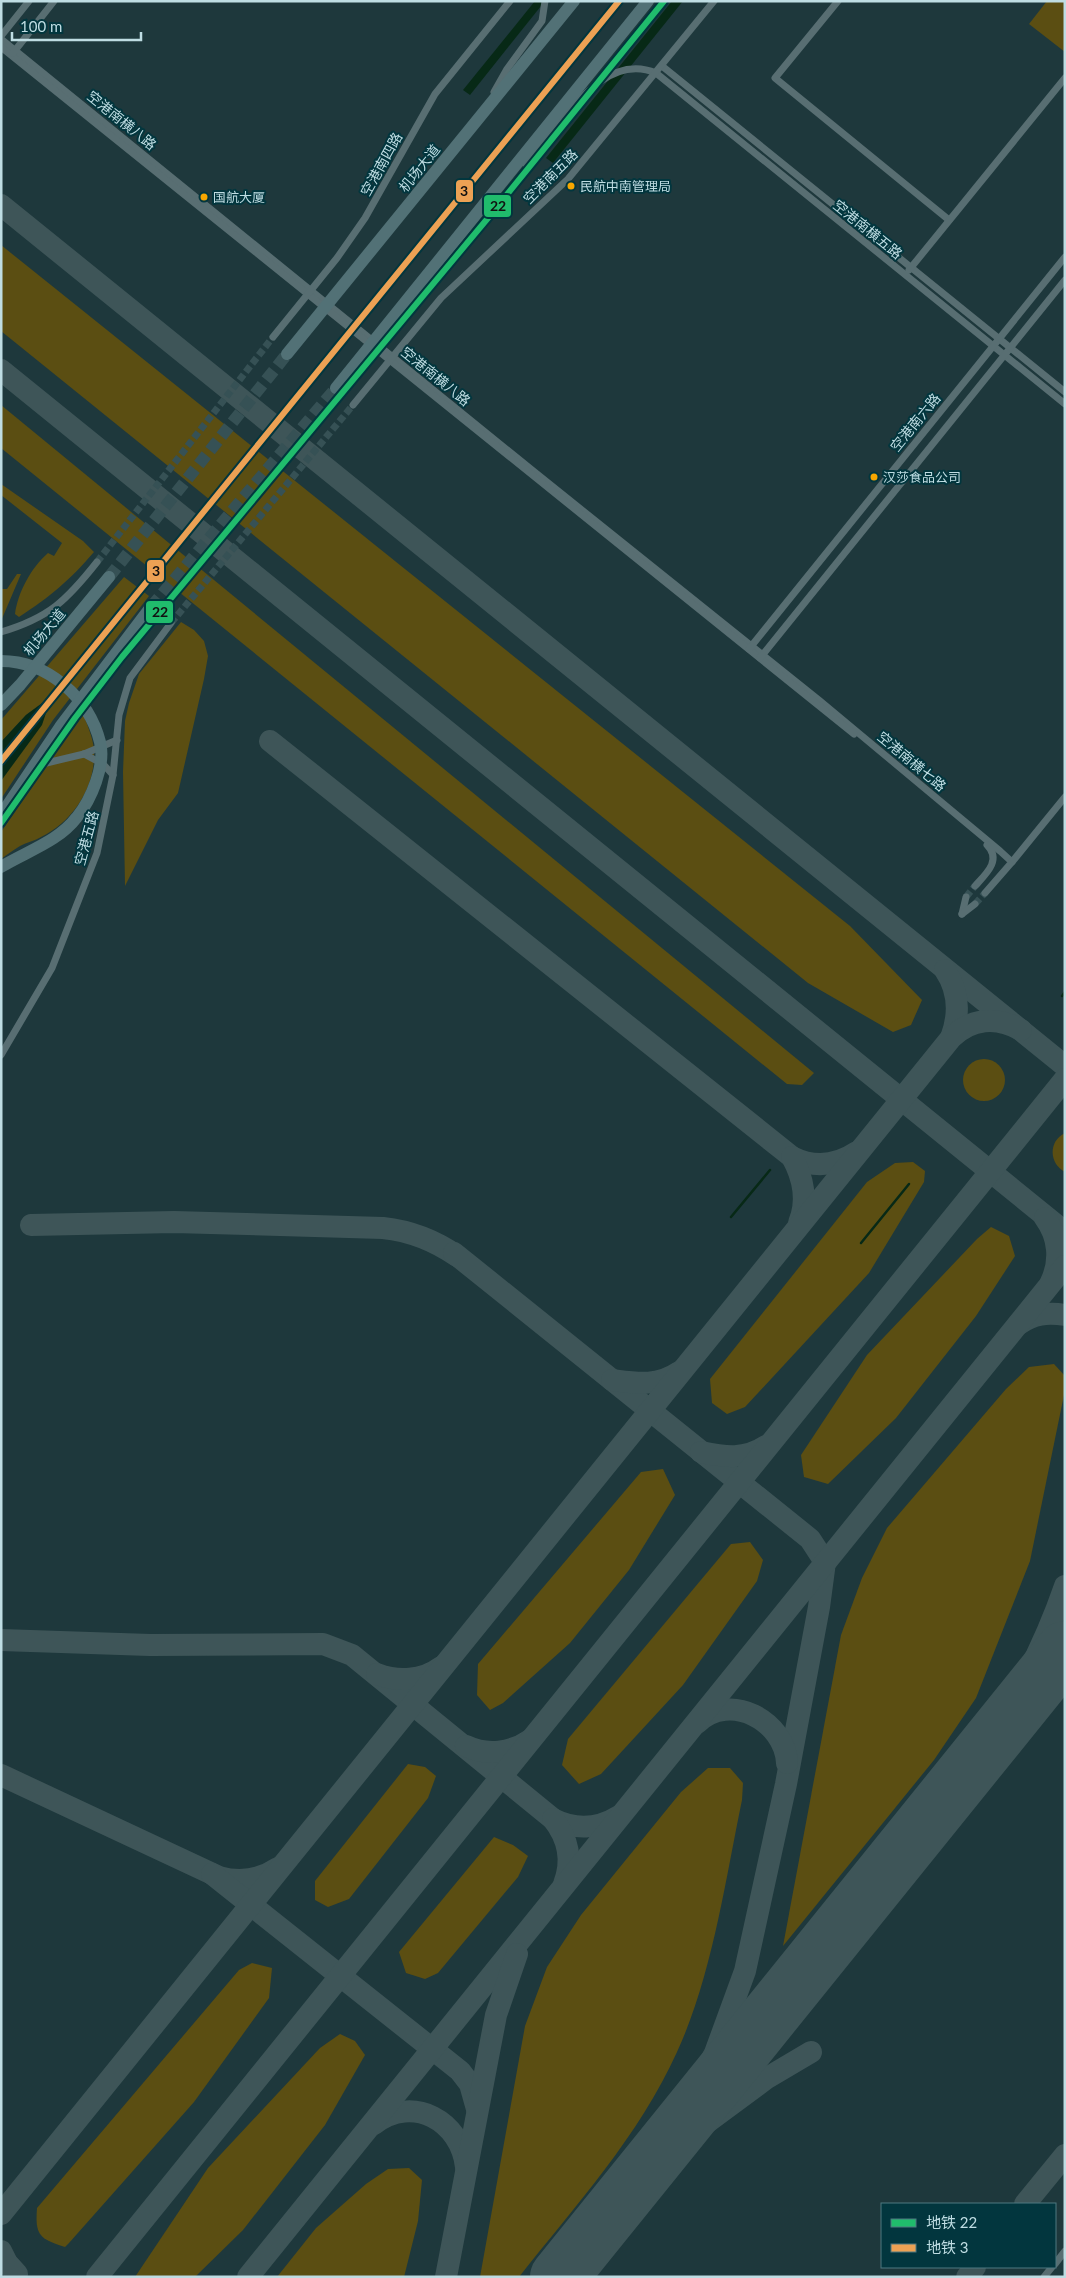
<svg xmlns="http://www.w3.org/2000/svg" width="1066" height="2278" font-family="Lato,'Noto Sans SC',sans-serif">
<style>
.green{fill:#5b4e12}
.water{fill:#072916}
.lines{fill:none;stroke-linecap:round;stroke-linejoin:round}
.stream{stroke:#072916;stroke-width:2.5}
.taxiway{stroke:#3e5558;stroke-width:22}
.runway{stroke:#3e5558;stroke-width:58}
.street-tunnel{stroke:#365155;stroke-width:7;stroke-dasharray:7 3.5;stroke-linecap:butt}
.highway-tunnel{stroke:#365155;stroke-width:12;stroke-dasharray:12 6;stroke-linecap:butt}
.street{stroke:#586e72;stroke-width:7}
.highway{stroke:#527176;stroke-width:12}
.metro-1-casing{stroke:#02363e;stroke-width:10}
.metro-2-casing{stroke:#02363e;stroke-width:10}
.metro-1{stroke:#20bc6c;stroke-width:6}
.metro-2{stroke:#eca154;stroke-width:6}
.bus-dot{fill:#f7a600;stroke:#02363e;stroke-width:2}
.labels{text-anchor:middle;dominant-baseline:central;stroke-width:4;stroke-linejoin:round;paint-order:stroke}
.bus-label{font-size:13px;fill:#bfdde3;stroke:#02363e;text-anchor:start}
.street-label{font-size:14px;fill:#bfdde3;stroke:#02363e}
.line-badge{stroke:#02363e;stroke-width:2}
.pale-badge-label{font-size:14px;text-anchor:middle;font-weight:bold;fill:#111}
</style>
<rect width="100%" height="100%" fill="#1e383c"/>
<g class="green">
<polygon points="1047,1 1065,1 1065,52 1029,24"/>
<polygon points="1,245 850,926 922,1000 911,1025 893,1032 808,983 1,331"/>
<polygon points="1,405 814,1073 802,1085 787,1084 1,448"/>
<path d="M1 484 83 541 94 552C70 580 50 597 19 617L15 614C18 592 31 568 48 553L54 556 62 543 1 495Z"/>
<polygon points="17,574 21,574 1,621 1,589 7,589"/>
<polygon points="124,577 149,596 53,720 1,799 1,781 45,701 26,715 1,742 1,720"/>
<polygon points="181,622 194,630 204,641 208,656 204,679 178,793 158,820 125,886 123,772 125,721 129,703 139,674"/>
<path d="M83 713C87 725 93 737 94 750 96 786 74 821 41 837 35 841 27 842 20 846 13 850 7 855 1 859V832Z"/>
<circle cx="984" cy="1080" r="21"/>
<path d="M1065 1133V1172C1049 1164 1048 1141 1065 1133Z"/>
<polygon points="913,1162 925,1171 924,1182 869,1273 745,1407 727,1414 712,1403 710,1379 867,1182 895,1163"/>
<polygon points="991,1227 1009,1236 1015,1256 976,1316 896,1418 828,1484 804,1477 801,1455 867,1355 977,1239"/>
<polygon points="1054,1364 1065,1376 1065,1390 1030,1561 976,1698 934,1760 783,1946 841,1635 862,1578 887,1528 1006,1389 1029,1367"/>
<polygon points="663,1469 675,1495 629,1570 570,1643 503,1703 490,1710 477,1695 478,1664 641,1472"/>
<polygon points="750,1542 763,1560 757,1581 683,1685 601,1774 579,1784 562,1765 568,1739 731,1544"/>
<polygon points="408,1764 425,1767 436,1776 428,1798 349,1899 328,1907 315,1900 315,1881"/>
<path d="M708 1768H730L743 1783 742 1800C725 1882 712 1976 677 2052 639 2136 576 2205 519 2277H480L525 2026 547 1967 581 1915 681 1792Z"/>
<polygon points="494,1837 513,1845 528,1856 518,1877 438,1973 425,1979 406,1973 399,1952"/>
<path d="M252 1963 272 1968 269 1998 194 2102 69 2243 65 2247C39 2239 35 2235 37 2208L239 1970Z"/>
<polygon points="340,2034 355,2041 365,2055 325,2125 243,2230 195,2277 135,2277 208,2168 320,2048"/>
<polygon points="409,2168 422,2180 418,2221 404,2277 277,2277 316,2228 366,2184 388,2169"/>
</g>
<g class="water">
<polygon points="535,1 545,1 470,95 463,90"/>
<polygon points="672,1 683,1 553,163 546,158"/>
<polygon points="45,701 49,704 42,725 1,781 1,742 26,715"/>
</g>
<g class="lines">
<g class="stream">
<polyline points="1062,996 1065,992"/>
<polyline points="731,1217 770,1170"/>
<polyline points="861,1243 909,1184"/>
</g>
<g class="taxiway">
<polyline points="1,205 1065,1066"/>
<polyline points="1,370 1065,1232"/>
<path d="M270 741 792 1157C814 1168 836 1166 857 1152"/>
<path d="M945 970C959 991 960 1014 951 1038"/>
<path d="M792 1157C803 1177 808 1201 799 1223"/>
<path d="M1045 1218C1059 1237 1061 1261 1051 1282"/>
<path d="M31 1225 174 1222 383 1228C411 1231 434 1240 457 1256"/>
<polyline points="454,1253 810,1539 825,1562 819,1607 786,1784 745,1971 715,2053 695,2092 648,2166"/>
<path d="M1019 1324C1033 1314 1047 1312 1065 1315"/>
<path d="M612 1380C636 1383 657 1387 679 1372"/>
<path d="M701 1452C725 1457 745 1460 766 1446"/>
<path d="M1 1640 150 1645 323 1644 352 1655 553 1819C575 1830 598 1829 619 1816"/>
<path d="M377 1674C398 1682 422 1681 441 1667"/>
<path d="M697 1723C730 1691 785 1721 787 1763"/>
<path d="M466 1746C487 1756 511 1753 530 1740"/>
<path d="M974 1762C1013 1706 1043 1650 1065 1586"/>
<path d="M1 1775 219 1877C240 1883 260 1880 278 1868"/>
<path d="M553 1819C568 1838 573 1861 564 1884"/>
<polyline points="212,1874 460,2071 470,2084 477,2109"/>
<path d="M374 2124C413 2094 461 2121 466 2167"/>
<polyline points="663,2155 767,2078 811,2052"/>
<polyline points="1025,2204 1065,2155"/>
<path d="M1 2214 951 1038C971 1018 997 1016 1021 1030"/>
<polyline points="1,2251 7,2263 17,2274"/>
<polyline points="97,2277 1065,1079"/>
<polyline points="248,2277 1065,1266"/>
<polyline points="446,2277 496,2015 517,1954"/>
<polyline points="967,2277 975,2267"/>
</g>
<polyline class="runway" points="559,2277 1065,1650"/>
<g class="street-tunnel">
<polyline points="97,562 273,337"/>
<polyline points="171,623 353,405"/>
<polyline points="966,897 975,886"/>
<polyline points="975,904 985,893"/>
</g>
<g class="highway-tunnel">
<polyline points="109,577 287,354"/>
<polyline points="151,607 336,388"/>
</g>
<g class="street">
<polyline points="838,1 775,78 949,220"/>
<polyline points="1,36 29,1"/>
<polyline points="1,39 532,470 820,701 1000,851 1012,862 985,893"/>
<polyline points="1,47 854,734"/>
<polyline points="13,53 54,1"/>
<polyline points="662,66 1065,392"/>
<polyline points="494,92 507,69 542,21 545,1"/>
<path d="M524 163C559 132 599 49 656 73L1065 404"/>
<polyline points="909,270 1065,78"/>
<polyline points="273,337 337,258 365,218 435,94 510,1"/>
<polyline points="353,405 441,298 568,179 714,1"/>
<path d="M1 632C49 618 67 600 97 562"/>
<polyline points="749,649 1065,257"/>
<polyline points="760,658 1065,280"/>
<polyline points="84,754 103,764 113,775"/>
<polyline points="34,766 84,754 117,740"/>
<polyline points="1012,862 1065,797"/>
<path d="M975 886C986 874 1002 860 987 845"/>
<polyline points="962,914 966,897"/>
<polyline points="962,914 975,904"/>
<polyline points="1,1055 52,968 97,853 113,775 119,715 130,678 171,623"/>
<polyline points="1055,2264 1065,2251"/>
<polyline points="1044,2277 1052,2267"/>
</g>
<g class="highway">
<polyline points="287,354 574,1"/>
<polyline points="336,388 648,1"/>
<path d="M1 661C48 661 89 698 100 742 106 765 91 800 77 817 58 842 27 851 1 867"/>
<polyline points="1,705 20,685 109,577"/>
<polyline points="1,815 60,727 151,607"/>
</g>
<g class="metro-1-casing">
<polyline id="metro-1" points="1,823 75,718 122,657 488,218 664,1"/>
</g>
<g class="metro-2-casing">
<polyline id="metro-2" points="1,761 619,1"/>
</g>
<use href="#metro-1" class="metro-1"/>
<use href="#metro-2" class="metro-2"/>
</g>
<g class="bus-dot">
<circle cx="571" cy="186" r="4.5"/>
<circle cx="204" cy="197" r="4.5"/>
<circle cx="874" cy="477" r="4.5"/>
</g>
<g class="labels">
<g class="bus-label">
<text x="580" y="186">民航中南管理局</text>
<text x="213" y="197">国航大厦</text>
<text x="883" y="477">汉莎食品公司</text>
</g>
<g class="street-label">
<text transform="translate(122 120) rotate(39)">空港南横八路</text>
<text transform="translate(381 164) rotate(-61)">空港南四路</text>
<text transform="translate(419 168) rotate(-51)">机场大道</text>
<text transform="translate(550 176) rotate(-45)">空港南五路</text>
<text transform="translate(868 229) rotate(39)">空港南横五路</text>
<text transform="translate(436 376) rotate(39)">空港南横八路</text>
<text transform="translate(915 422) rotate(-51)">空港南六路</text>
<text transform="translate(44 632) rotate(-50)">机场大道</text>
<text transform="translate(912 761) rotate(40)">空港南横七路</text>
<text transform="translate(86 838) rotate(-75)">空港五路</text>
</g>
</g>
<g class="line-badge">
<rect x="455" y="179" width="19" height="24" rx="5" fill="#eca154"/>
<rect x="483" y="194" width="29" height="24" rx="5" fill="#20bc6c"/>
<rect x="146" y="559" width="19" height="24" rx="5" fill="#eca154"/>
<rect x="145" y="600" width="29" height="24" rx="5" fill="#20bc6c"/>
</g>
<g class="pale-badge-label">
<text x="464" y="196">3</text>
<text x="498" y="211">22</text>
<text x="156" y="576">3</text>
<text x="160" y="617">22</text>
</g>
<rect width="1066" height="2278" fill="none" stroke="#bfdde3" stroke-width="5"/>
<rect x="881" y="2203" width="175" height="65" fill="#02363e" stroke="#4e7980"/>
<rect x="891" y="2219" width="25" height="8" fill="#20bc6c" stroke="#4e7980"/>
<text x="926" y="2228" font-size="15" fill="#bfdde3">地铁 22</text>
<rect x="891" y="2244" width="25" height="8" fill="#eca154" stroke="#4e7980"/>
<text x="926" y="2253" font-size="15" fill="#bfdde3">地铁 3</text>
<path d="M12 32v8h129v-8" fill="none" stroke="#bfdde3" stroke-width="2.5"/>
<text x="20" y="32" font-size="15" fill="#bfdde3" stroke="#02363e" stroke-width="4" paint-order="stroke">100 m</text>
</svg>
